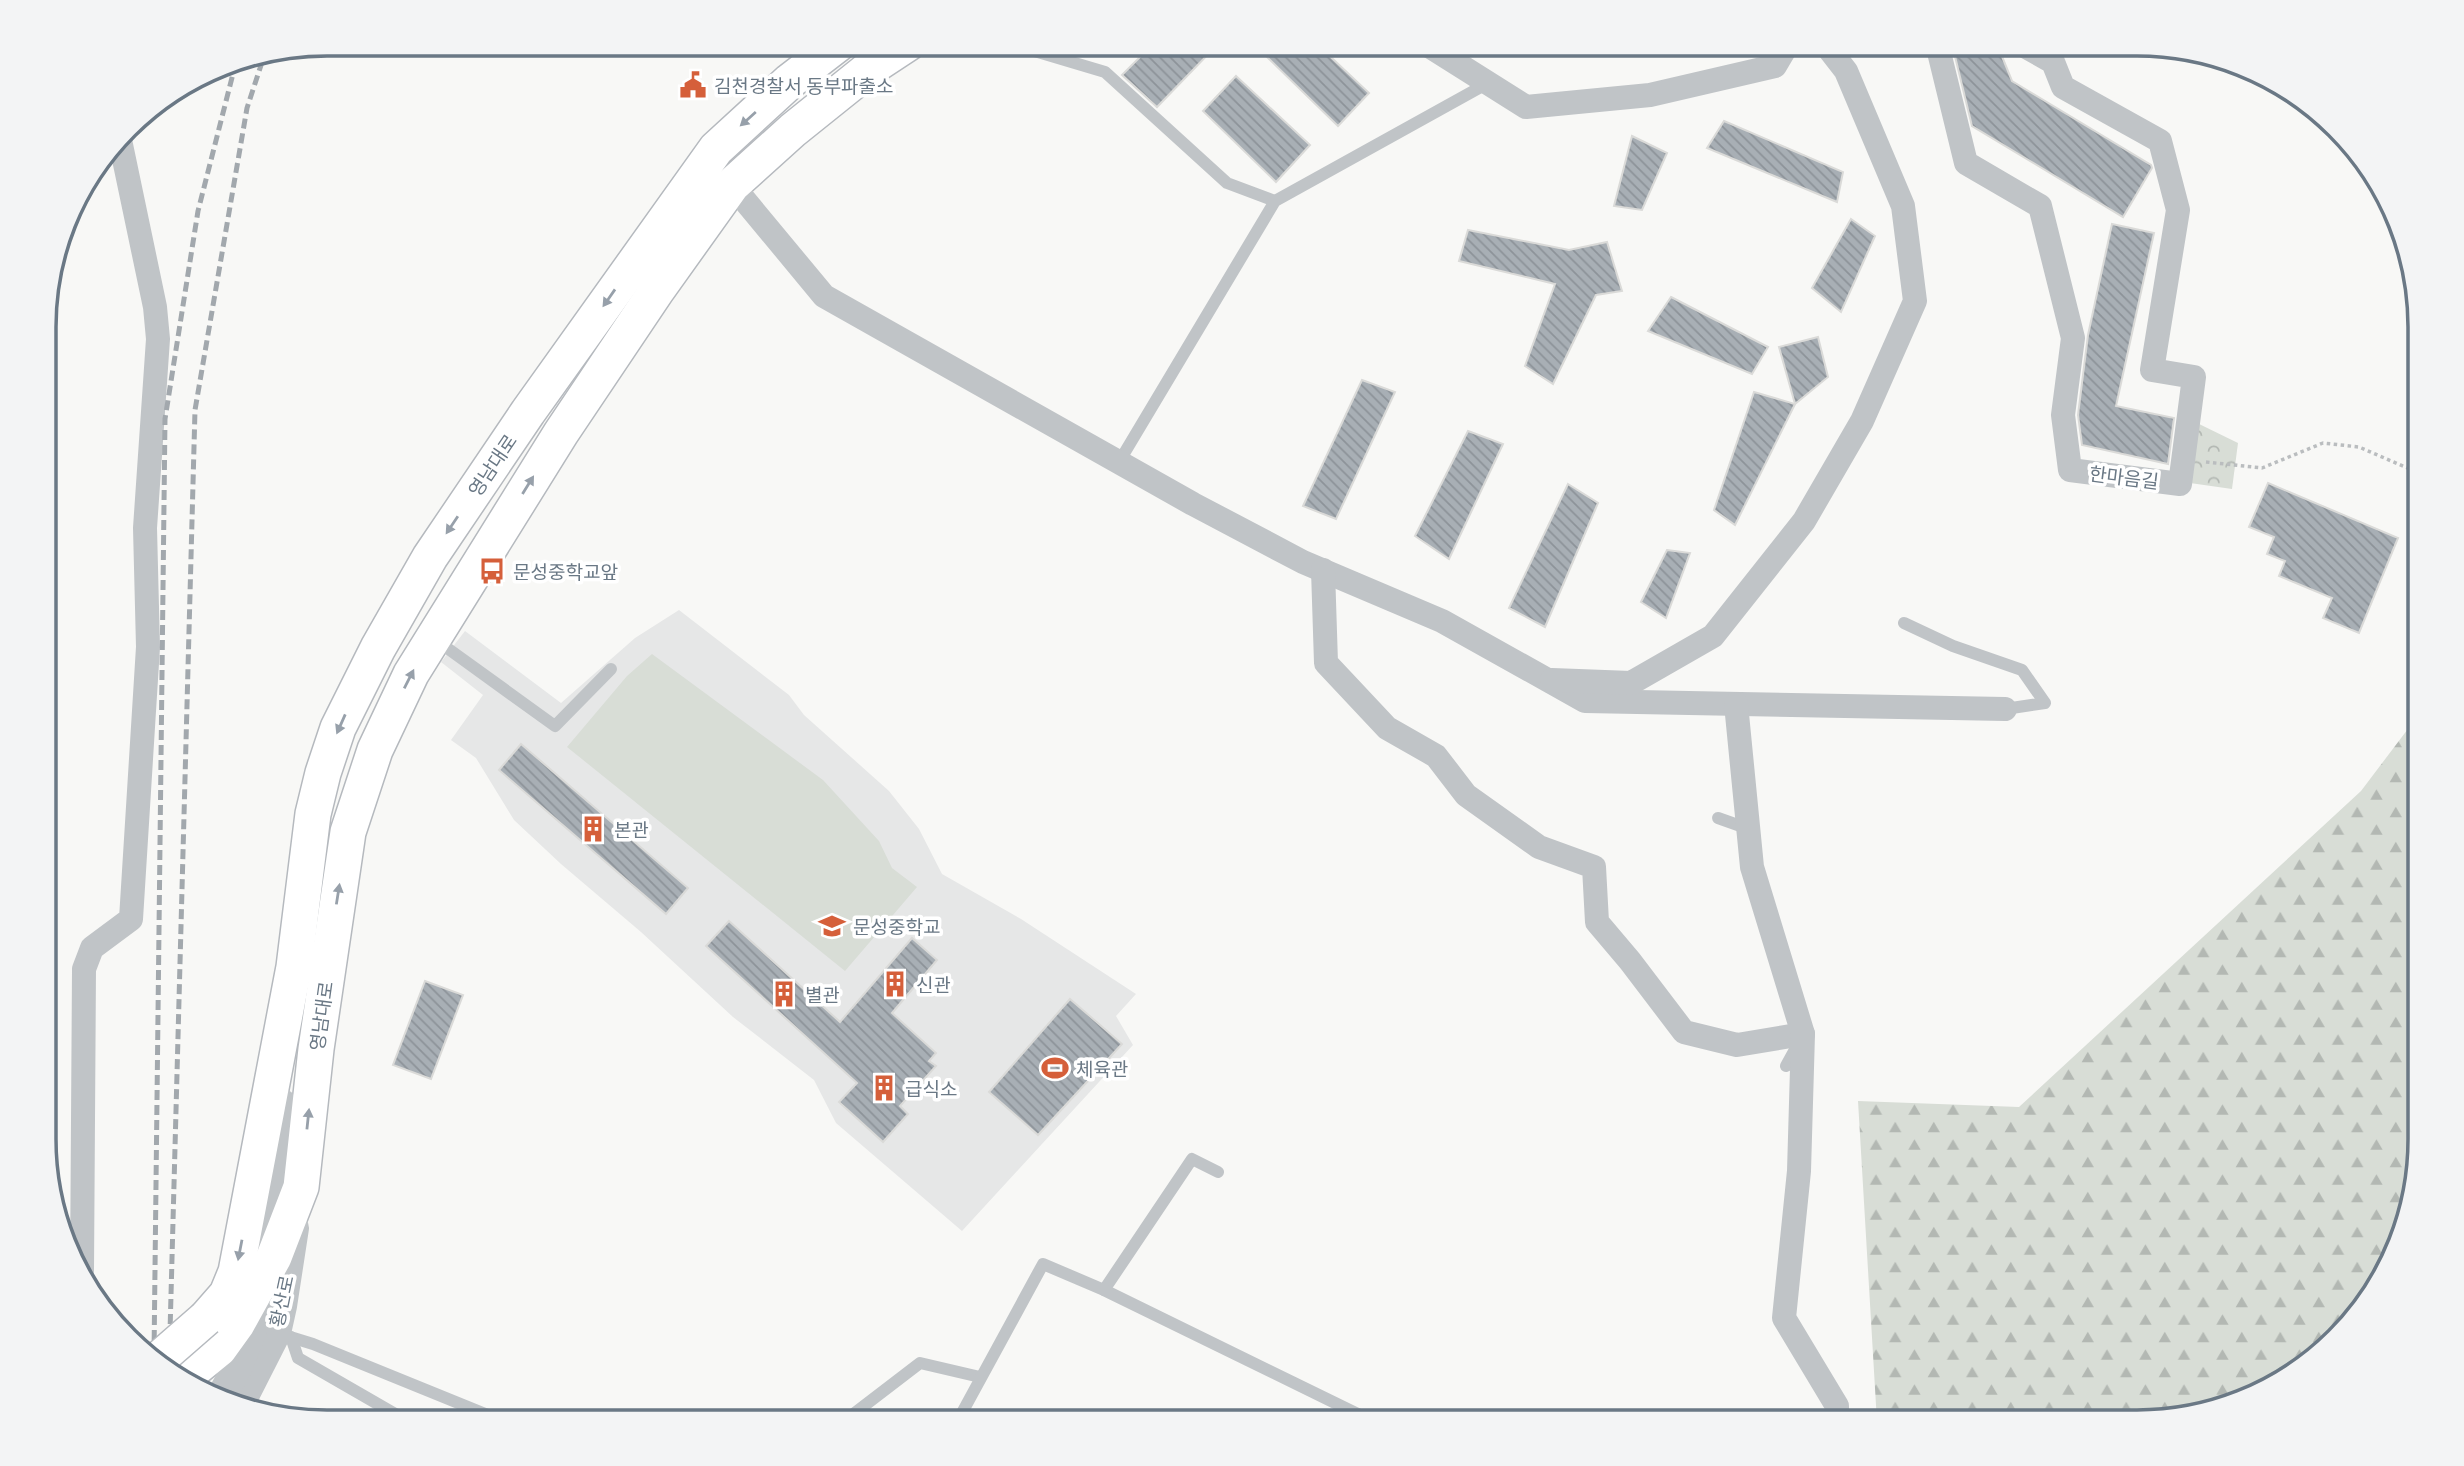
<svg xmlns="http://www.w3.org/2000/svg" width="2464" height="1466" font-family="'Golos Text','Noto Sans KR',sans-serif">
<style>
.built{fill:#e6e7e7}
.forest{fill:url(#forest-firs)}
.park{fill:url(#park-crowns)}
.pitch{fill:#d8ddd6}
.building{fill:url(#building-back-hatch);stroke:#dadad8;stroke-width:2}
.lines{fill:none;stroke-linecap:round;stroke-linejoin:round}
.secondary-casing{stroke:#b5b9be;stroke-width:38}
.path{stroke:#babdbf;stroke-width:3.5;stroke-dasharray:3.5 3.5;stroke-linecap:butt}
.service{stroke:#c0c4c7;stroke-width:12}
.minor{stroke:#c0c4c7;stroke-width:24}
.tertiary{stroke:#c0c4c7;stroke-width:30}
.secondary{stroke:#fff;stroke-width:35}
.rail{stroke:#a2a8ad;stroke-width:5;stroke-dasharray:10 5;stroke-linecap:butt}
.secondary-bridge-casing{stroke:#b5b9be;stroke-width:38;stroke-linecap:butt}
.secondary-bridge{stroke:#fff;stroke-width:35}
.oneway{fill:#97a0aa}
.labels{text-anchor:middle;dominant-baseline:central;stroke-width:7;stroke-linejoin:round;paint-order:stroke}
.poi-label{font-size:19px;fill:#6a7885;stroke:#fff;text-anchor:start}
.street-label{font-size:19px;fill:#6a7885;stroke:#fff}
.rim{fill:none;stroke:#6a7885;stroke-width:3.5}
</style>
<defs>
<pattern id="forest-firs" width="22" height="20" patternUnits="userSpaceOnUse" patternTransform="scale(1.75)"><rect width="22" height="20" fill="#d8ddd6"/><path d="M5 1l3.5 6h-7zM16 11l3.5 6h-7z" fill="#b3b8b3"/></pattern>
<pattern id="park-crowns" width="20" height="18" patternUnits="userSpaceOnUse" patternTransform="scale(1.75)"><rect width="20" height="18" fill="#d8ddd6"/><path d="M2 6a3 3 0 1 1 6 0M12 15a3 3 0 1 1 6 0" fill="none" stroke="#b3b8b3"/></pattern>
<pattern id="building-back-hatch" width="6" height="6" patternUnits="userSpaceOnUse" patternTransform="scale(1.75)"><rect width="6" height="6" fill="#a8afb5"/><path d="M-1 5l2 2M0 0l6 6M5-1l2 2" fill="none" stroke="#8d9399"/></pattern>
</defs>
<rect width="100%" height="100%" fill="#f8f8f6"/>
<polygon class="built" points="679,610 789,695 804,715 889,791 919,829 942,874 1021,919 1136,994 1116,1016 1133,1045 962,1231 836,1123 814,1080 733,1017 641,932 561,864 514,820 476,758 451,740 483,695 441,662 465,631 561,703 635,638"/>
<polygon class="forest" points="2420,713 2420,1157 2382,1281 2337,1340 2279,1384 2155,1422 1877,1422 1858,1101 2019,1107 2361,791"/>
<polygon class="park" points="2195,422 2238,443 2232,489 2183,482"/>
<polygon class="pitch" points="652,654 823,780 879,841 892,868 917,887 845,971 567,747 627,676"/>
<g class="building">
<polygon points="1153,44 1218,44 1157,107 1122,75"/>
<polygon points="1274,44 1317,44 1369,93 1338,126 1264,54"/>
<polygon points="1952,44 1997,44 2012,81 2151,165 2152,168 2123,217 1972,126"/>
<polygon points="1236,76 1310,145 1276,182 1203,111"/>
<polygon points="1724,121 1843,172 1837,202 1707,148"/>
<polygon points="1632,136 1667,153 1642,210 1614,206"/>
<polygon points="1851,219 1875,236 1841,312 1812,288"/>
<polygon points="2112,224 2154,233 2116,406 2174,418 2168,464 2082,445 2078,415 2088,335"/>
<polygon points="1468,230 1569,250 1607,242 1622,291 1596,295 1553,384 1525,366 1555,284 1459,261"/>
<polygon points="1671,297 1768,347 1752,374 1648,331"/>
<polygon points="1818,337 1828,377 1795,404 1779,347"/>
<polygon points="1362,380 1395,392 1336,519 1303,506"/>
<polygon points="1754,392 1795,404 1735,525 1714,510"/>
<polygon points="1468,431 1503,444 1449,559 1415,536"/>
<polygon points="2268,483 2398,538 2359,633 2323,618 2332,598 2279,576 2285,561 2267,554 2274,537 2249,527"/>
<polygon points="1568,484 1598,503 1545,627 1509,608"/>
<polygon points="1667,550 1690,553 1666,618 1641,602"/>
<polygon points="521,744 688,888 666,914 499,770"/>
<polygon points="729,921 840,1022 912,938 937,960 892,1013 936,1053 929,1061 936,1066 900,1106 908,1114 883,1142 839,1102 857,1083 706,946"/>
<polygon points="425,981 463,995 431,1079 393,1065"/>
<polygon points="1070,999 1122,1044 1038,1135 989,1092"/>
</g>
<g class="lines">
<g class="secondary-casing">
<g id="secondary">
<polyline points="206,1318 227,1294 236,1272 294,967 313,814 323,773 338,728 378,648 430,557 528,412 716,149 790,81 838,44"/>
<polyline points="181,1380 219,1349 237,1324 274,1257 301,1187 316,1049 348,832 375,750 411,674 561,433 657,290 732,185 793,130 869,69 907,44"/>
</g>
</g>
<polyline class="path" points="2206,462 2262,468 2323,443 2359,447 2412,470 2420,476"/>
<g class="service">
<polyline points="1011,44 1105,72 1227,183 1275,201"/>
<polyline points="1119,462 1275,201 1488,83"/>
<polyline points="1904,623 1953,646 2022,670 2045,703 2005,709"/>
<polyline points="436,640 555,726 611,669"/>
<polyline points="1718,818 1749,829"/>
<polyline points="1786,1066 1797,1046"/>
<polyline points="1104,1290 1192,1159 1218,1172"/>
<polyline points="274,1332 313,1344 505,1422"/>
<polyline points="291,1337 298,1358 409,1422"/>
<polyline points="843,1422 920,1363 980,1377"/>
<polyline points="957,1422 1043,1264 1104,1290 1374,1422"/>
</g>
<g class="minor">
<polyline points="1426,44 1526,107 1650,95 1775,66 1788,44"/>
<polyline points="1937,44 1966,163 2040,206 2073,338 2063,415 2070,470 2180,484 2194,377 2152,370 2178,210 2160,141 2063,87 2053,62 2021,44"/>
<polyline points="732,185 824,296 1193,504 1303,562 1442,621 1585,701 2005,709"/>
<polyline points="1323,570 1326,663 1387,728 1436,756 1466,795 1539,847 1594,867 1597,922 1630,961 1684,1032 1737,1045 1803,1034"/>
<polyline points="1552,680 1631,683 1713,636 1804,521 1862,421 1915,301 1903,206 1846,71 1825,44"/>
<polyline points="1736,704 1752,867 1803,1034 1799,1171 1784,1318 1837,1406 1837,1422"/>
<polyline points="82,1271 84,969 92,948 131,919 148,647 145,528 158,339 155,307 120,140"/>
</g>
<g class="tertiary">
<polyline points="245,1394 276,1333 282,1306 294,1228"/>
<polyline points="220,1399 238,1366 253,1327 261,1279 282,1104"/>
</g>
<use href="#secondary" class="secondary"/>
<g class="rail">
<polyline points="154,1355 165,419 198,211 236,62"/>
<polyline points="169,1369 195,410 247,108 264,56"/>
</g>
<g class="secondary-bridge-casing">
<polyline id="secondary-bridge" points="159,1359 206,1318"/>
</g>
<use href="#secondary-bridge" class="secondary-bridge"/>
</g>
<defs><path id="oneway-solid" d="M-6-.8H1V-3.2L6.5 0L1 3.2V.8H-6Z" transform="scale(1.75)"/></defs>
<g class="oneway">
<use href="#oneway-solid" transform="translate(748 119) rotate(138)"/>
<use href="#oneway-solid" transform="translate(609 298) rotate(125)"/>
<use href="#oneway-solid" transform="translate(528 485) rotate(-58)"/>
<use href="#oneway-solid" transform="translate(452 525) rotate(124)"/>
<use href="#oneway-solid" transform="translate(409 679) rotate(-63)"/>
<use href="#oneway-solid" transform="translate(341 724) rotate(114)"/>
<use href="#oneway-solid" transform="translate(338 894) rotate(-81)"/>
<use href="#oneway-solid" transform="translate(308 1119) rotate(-84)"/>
<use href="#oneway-solid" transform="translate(240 1250) rotate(101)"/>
</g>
<defs>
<g id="civic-bare" transform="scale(2.1)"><path d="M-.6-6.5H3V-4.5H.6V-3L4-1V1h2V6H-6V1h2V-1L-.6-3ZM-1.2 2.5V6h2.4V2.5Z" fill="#d55f3a" stroke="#fff" stroke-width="2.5" paint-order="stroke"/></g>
<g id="bus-bare" transform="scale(2.1)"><path d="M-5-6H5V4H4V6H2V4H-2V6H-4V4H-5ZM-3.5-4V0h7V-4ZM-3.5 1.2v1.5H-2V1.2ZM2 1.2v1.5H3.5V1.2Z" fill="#d55f3a" stroke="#fff" stroke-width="2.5" paint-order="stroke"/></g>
<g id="building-bare" transform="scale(2.1)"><path d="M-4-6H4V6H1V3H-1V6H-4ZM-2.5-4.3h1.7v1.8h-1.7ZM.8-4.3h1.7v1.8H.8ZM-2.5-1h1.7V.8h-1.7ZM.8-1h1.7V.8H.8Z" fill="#d55f3a" stroke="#fff" stroke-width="2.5" paint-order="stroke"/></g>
<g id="school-bare" transform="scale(2.1)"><path d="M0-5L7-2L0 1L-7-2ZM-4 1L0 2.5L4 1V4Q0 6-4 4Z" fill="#d55f3a" stroke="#fff" stroke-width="2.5" paint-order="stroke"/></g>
<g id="stadium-bare" transform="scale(2.1)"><path d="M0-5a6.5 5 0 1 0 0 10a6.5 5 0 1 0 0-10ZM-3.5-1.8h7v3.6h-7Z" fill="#d55f3a" stroke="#fff" stroke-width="2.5" paint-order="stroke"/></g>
</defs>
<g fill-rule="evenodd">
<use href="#civic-bare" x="693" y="85"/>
<use href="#bus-bare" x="492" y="571"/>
<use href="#building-bare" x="593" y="829"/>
<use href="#school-bare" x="832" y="926"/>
<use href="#building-bare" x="895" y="984"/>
<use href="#building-bare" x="784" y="994"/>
<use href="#stadium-bare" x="1055" y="1068"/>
<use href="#building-bare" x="884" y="1088"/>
</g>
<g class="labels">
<g class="poi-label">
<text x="714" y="85">김천경찰서 동부파출소</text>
<text x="513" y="571">문성중학교앞</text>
<text x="614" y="829">본관</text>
<text x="853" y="926">문성중학교</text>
<text x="916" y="984">신관</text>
<text x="805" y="994">별관</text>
<text x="1076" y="1068">체육관</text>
<text x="905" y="1088">급식소</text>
</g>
<g class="street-label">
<text transform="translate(492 465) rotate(-56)">영남대로</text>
<text transform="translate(2124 477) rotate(7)">한마음길</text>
<text transform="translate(321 1016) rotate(-82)">영남대로</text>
<text transform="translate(281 1301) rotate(-78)">황산로</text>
</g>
</g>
<path d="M0 0H2464V1466H0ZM327 56H2137A271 271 0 0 1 2408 327V1139A271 271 0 0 1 2137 1410H327A271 271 0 0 1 56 1139V327A271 271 0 0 1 327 56Z" fill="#f3f4f5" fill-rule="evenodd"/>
<path class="rim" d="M327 56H2137A271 271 0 0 1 2408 327V1139A271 271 0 0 1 2137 1410H327A271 271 0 0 1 56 1139V327A271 271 0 0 1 327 56Z"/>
</svg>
